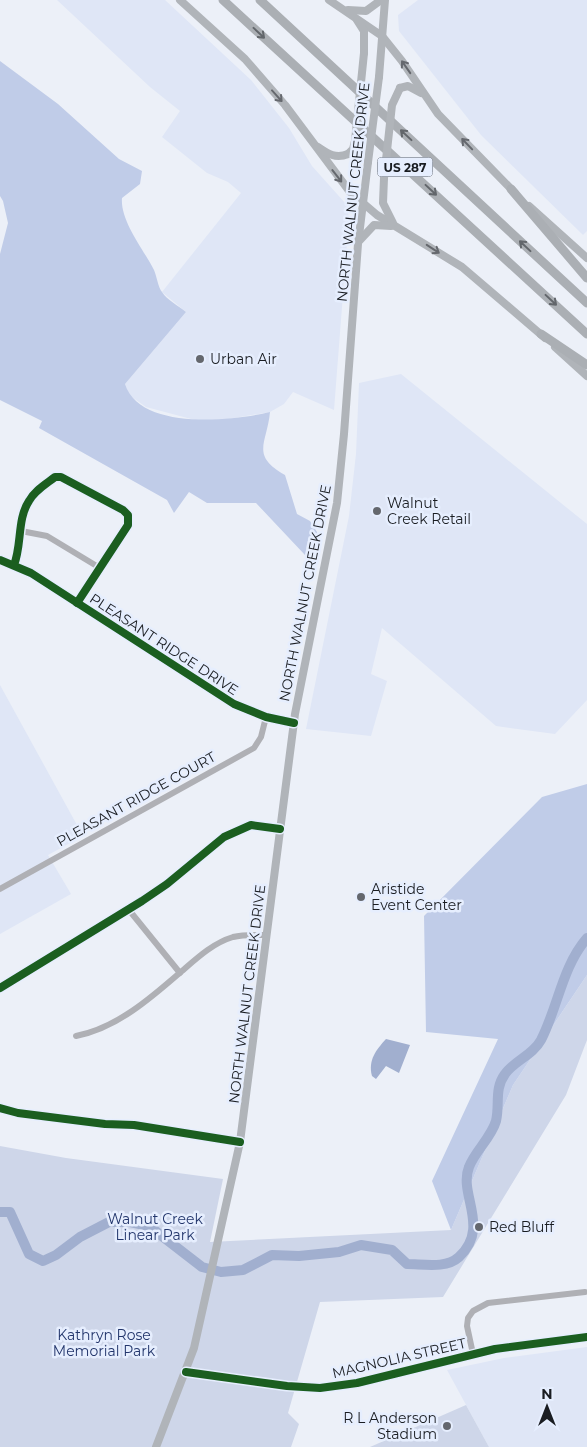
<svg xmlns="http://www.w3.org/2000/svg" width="587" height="1447" font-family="Montserrat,sans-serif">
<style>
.built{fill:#dfe6f6}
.green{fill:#ced6e9}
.forest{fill:#c0cce8}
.water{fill:#a1afcf}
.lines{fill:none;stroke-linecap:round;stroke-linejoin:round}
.river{stroke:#a1afcf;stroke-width:10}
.minor{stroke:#afb0b5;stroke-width:6}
.major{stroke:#b0b4b9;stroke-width:8}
.highway{stroke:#abafb4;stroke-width:9}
.major-bridge{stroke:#b0b4b9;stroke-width:8}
.cycleway-casing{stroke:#e6eefe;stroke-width:11}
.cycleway{stroke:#1b5e20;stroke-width:8}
.oneway{stroke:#62666b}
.oneway2{stroke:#65686e}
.poi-dot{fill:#64676d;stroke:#e6eefe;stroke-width:2}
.labels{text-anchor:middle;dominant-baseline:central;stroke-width:5;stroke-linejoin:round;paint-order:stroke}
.shield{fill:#e6eefe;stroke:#575c64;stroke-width:1}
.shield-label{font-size:12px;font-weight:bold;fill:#1a1d22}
.street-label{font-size:14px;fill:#1a1d22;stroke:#e6eefe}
.poi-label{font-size:14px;fill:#1a1d22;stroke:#e6eefe;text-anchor:start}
.park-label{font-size:14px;fill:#23366c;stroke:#e6eefe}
</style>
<rect width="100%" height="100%" fill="#ecf0f8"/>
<g class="built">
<polygon points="57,0 165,0 251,80 289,128 312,166 346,204 349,217 334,410 293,392 284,404 270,412 222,420 195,420 146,407 129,395 125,384 186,312 162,292 241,193 228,182 207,173 162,137 180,111 150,87"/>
<polygon points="418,0 587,0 587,231 583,235 481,135 399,31 398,15"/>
<polygon points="401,374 587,524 587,700 555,734 496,726 382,628 371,674 387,681 371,736 306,729 349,516 356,454 359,383"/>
<polygon points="0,685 83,836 48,855 71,894 0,934"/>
<polygon points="587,1347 587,1447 489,1447 447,1370 504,1358"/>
</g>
<g class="green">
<polygon points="587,975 587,1040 566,1095 443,1297 320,1302 288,1413 299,1424 291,1447 0,1447 0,1146 66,1158 223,1179 210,1242 451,1230 513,1085"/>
<polygon points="466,1405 489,1447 370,1447"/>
</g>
<g class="forest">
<path d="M0 61 58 104 119 159 142 171 140 184 122 198C120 221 144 250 154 270 157 277 158 287 162 292 167 300 179 306 186 312L125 384C140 431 233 421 270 412 267 444 250 455 285 475L297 514 310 521 317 532 313 553 305 555 256 503H207L189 492 174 513 167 500 39 428 42 421 0 400V254L8 223 3 201 0 196Z"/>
<polygon points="587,784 587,975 513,1085 451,1230 432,1181 498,1039 426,1032 424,916 542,797"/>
</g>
<path class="water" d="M386 1039 410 1045 399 1073 386 1066 376 1079 372 1076C368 1060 376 1050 386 1039Z"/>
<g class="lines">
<path class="river" d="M0 1212H10L29 1254 43 1261 56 1255 80 1237 109 1222H130L149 1226 202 1267 221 1272 243 1270 272 1255 299 1256 339 1252 361 1245 392 1250 407 1264C423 1264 446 1269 459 1257 491 1227 458 1194 469 1167 475 1151 491 1138 496 1121 500 1104 494 1089 505 1074 514 1061 533 1055 541 1040 558 1007 562 967 587 938"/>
<g class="minor">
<polyline points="21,531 47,536 100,568"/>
<polyline points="0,560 31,573 234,704 266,717 294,723"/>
<path d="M14 565C22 545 17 519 29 501 34 491 46 484 55 477H61L123 510 128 515V525L77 603"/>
<polyline points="0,889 254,748 261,737 266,717"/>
<polyline points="129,910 180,973"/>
<polyline points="0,988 142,901 167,884 224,837 251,825 280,829"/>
<path d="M76 1036C117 1028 151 998 182 971 197 958 213 943 233 937 244 934 256 935 267 935"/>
<polyline points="0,1108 18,1113 105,1124 134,1125 240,1142"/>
<polyline points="473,1354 467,1326 468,1318 473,1311 488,1303 585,1292"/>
<polyline points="186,1372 287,1386 320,1388 357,1383 495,1349 587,1337"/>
</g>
<g class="major">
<polyline points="180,0 245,59 285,105 350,192 377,215 462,267 545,338"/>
<polyline points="329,0 382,36 402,61 438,114 515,193"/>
<polyline points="348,10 366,11 381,0"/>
<polyline points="357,20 364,31 364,53"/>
<polyline points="379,77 385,0"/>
<polyline points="400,88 408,86 421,93"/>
<path d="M318 147C328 154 336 159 348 154"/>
<polyline points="384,178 383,203 393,223"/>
<polyline points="529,206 587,258"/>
<polyline points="360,240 374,225 391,226"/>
<polyline points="555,347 587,376"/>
<polyline points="156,1447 194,1348 240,1142 295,714 337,503 344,434 358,244 368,162"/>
</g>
<g class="highway">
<polyline points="223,0 587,334"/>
<polyline points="260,0 587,303"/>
<polyline points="511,189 587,278"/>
<polyline points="541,334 587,365"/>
</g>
<g class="major-bridge">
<polyline points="348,154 353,149 355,141 364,53"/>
<polyline points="368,162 379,77"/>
<polyline points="384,178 392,105 400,88"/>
</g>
<g class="cycleway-casing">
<g id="cycleway">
<polyline points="0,560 31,573 234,704 266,717 294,723"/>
<path d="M14 565C22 545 17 519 29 501 34 491 46 484 55 477H61L123 510 128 515V525L77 603"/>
<polyline points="0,988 142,901 167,884 224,837 251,825 280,829"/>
<polyline points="0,1108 18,1113 105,1124 134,1125 240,1142"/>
<polyline points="186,1372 287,1386 320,1388 357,1383 495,1349 587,1337"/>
</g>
</g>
<use href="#cycleway" class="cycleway"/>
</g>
<defs><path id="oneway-shaft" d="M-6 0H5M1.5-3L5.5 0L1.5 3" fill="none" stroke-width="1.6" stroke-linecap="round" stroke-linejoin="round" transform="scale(1.25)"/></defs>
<g class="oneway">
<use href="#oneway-shaft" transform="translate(259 33) rotate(43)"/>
<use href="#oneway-shaft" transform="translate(406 135) rotate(-137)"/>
<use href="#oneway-shaft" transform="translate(431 190) rotate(43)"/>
<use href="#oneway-shaft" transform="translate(525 246) rotate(-137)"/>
<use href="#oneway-shaft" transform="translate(551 300) rotate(43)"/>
</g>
<g class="oneway2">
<use href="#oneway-shaft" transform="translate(406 67) rotate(-125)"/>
<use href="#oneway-shaft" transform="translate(277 96) rotate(48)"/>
<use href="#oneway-shaft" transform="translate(467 144) rotate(-134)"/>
<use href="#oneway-shaft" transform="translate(337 176) rotate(52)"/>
<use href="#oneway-shaft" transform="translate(433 249) rotate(33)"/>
</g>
<g class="poi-dot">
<circle cx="200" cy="359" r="5"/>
<circle cx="377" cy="511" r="5"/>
<circle cx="361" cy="897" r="5"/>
<circle cx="479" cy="1227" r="5"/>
<circle cx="447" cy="1426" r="5"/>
</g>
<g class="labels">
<rect class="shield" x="377.5" y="157.5" width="55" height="19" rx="4"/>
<g class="shield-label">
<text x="405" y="167">US 287</text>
</g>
<g class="street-label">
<text transform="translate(353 192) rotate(-84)">NORTH WALNUT CREEK DRIVE</text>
<text transform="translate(305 593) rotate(-79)">NORTH WALNUT CREEK DRIVE</text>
<text transform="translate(164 644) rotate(33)">PLEASANT RIDGE DRIVE</text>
<text transform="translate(136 799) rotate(-29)">PLEASANT RIDGE COURT</text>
<text transform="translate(247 994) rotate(-83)">NORTH WALNUT CREEK DRIVE</text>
<text transform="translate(399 1358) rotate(-13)">MAGNOLIA STREET</text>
</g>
<g class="poi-label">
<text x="210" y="359">Urban Air</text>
<text x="387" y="503">Walnut<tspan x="387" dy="16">Creek Retail</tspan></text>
<text x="371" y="889">Aristide<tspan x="371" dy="16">Event Center</tspan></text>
<text x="489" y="1227">Red Bluff</text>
<text x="437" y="1418" text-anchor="end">R L Anderson<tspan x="437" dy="16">Stadium</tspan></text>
</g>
<g class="park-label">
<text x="155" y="1219">Walnut Creek<tspan x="155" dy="16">Linear Park</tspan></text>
<text x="104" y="1335">Kathryn Rose<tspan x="104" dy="16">Memorial Park</tspan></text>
</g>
</g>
<g transform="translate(547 1407)" stroke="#e6eefe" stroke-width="4" paint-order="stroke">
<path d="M0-4L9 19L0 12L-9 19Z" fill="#1a1d22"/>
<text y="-8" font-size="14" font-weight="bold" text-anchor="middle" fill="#1a1d22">N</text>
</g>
</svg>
